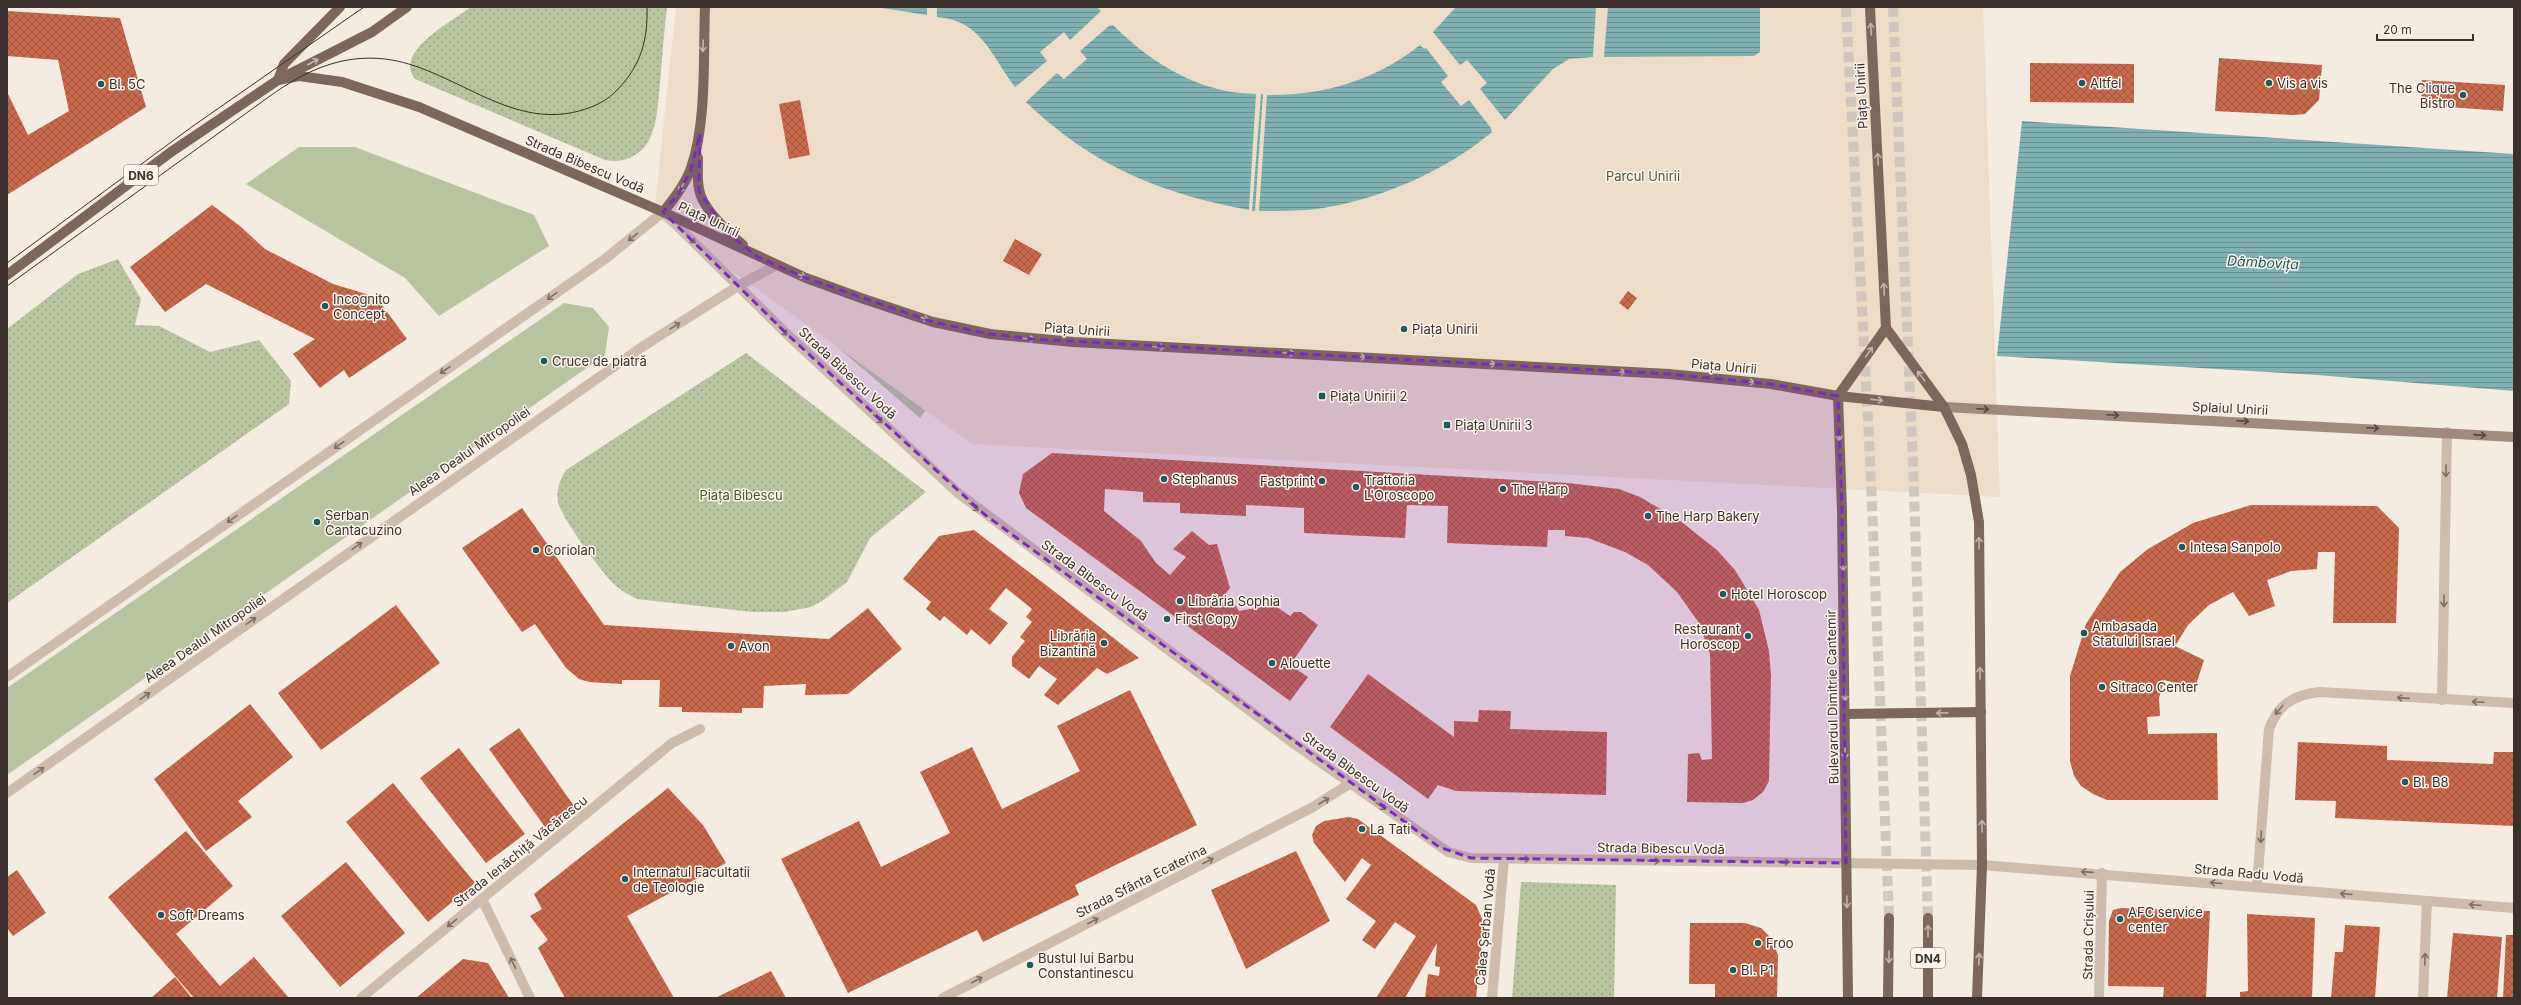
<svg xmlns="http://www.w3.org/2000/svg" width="2521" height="1005" font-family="Inter,sans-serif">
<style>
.green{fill:#b8c4a0}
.park{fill:url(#park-dots)}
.plaza{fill:#ecdcc8}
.water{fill:url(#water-rules)}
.building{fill:url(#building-cross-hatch)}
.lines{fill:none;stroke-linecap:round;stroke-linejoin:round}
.primary-tunnel{stroke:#cfc6bd;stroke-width:10;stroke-dasharray:10 5;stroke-linecap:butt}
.minor{stroke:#cdbbac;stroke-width:10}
.tertiary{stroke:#cdbbac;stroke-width:10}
.secondary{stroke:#a18a7d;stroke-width:10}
.primary{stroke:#7d675c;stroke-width:10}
.tram{stroke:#3b302b;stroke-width:1}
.oneway{stroke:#c2b5ac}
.oneway2{stroke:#7d6f65}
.oneway3{stroke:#544640}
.marked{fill:#7b2cbf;fill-opacity:0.2;stroke:#7b2cbf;stroke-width:3;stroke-dasharray:8 5;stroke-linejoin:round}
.poi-dot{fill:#1f5a5e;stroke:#fbf5ee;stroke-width:1.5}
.labels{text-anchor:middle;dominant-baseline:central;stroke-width:3;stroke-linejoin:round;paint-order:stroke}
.shield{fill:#fbf5ee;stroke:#756b66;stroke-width:1}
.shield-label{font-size:12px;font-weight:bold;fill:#3b302b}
.poi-label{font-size:13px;fill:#3b302b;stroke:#fbf5ee;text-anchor:start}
.street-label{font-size:13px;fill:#3b302b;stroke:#fbf5ee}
.park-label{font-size:13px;fill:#4a5a2e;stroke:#fbf5ee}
.water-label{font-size:14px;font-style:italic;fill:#1f5a5e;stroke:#fbf5ee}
</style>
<defs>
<pattern id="park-dots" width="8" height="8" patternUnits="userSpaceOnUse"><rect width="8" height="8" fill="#b8c4a0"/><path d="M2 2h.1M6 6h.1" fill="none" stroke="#97a083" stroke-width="1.8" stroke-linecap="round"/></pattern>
<pattern id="water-rules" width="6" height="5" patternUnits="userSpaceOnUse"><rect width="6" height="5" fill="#7fb0b2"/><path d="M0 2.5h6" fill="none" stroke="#699091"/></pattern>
<pattern id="building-cross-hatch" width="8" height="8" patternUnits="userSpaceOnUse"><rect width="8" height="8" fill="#c8694b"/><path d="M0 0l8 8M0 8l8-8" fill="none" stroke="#a4573f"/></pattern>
</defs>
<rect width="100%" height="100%" fill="#f4ebe1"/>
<g class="green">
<polygon points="299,147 355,147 534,215 549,246 439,316 405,278 246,184"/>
<polygon points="564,303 593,308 609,327 605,355 7,775 7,688"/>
<polygon points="819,331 931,403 920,418"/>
</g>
<g class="park">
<path d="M471 7H667C664 32 662 58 660 83 658 101 658 121 650 138 642 156 623 164 605 160L415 79C393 52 451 22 471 7Z"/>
<polygon points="118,259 141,299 135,325 159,326 210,352 259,340 291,381 289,404 7,603 7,329 78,274"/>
<path d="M746 353 926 492 870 538 847 582 822 601 811 607 784 612H753L637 599C629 595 621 591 614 584 602 573 561 517 558 502 556 491 560 479 566 470Z"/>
<polygon points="1521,882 1616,885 1614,998 1512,998"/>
</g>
<polygon class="plaza" points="676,7 1983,7 2000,497 972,444 654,215"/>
<g class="water">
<polygon points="876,7 927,7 927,15"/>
<path d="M937 7H1097L1101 11 1070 40 1064 32 1040 52 1047 61 1015 87C990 54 982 21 937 17Z"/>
<polygon points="1456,7 1596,7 1593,57 1569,59 1553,69 1505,120 1480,89 1487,83 1467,60 1460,65 1433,32"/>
<polygon points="1608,7 1760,7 1760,52 1754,56 1604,57"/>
<path d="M1113 25C1144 56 1182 82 1226 91 1236 93 1246 93 1256 94L1249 210C1161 194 1091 165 1026 102L1057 73 1064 79 1087 59 1080 51 1109 26Z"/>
<path d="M1420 45 1424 49 1426 48 1448 76 1441 82 1461 106 1469 100 1491 128 1492 132C1444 172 1379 200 1317 209 1298 211 1278 211 1259 211L1267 95C1323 96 1376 80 1420 45Z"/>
<polygon points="1261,94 1263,94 1255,211 1252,211"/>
<polygon points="2022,121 2514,154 2514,391 2317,375 1997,356"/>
</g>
<g class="building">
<polygon points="7,11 120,18 146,107 7,195 7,92 28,135 69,111 58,60 7,56"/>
<polygon points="2219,58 2322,65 2319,100 2305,114 2293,115 2215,111"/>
<polygon points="2030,63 2134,64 2134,103 2030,102"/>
<polygon points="2422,80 2505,85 2503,111 2421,105"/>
<polygon points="800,100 810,155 789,159 779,104"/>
<polygon points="212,205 240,226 265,249 333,284 376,297 407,339 349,378 344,370 320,388 293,354 315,339 206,284 165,312 130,267"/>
<polygon points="1015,239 1042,254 1029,275 1003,261"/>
<polygon points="1628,291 1637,298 1628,310 1619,303"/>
<polygon points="1052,453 1568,483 1619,489 1640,497 1679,520 1717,550 1735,570 1759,610 1769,651 1771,675 1769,781 1763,792 1753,800 1743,803 1687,802 1688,754 1699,753 1702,760 1712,759 1710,654 1699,623 1677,592 1648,565 1625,552 1588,538 1565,536 1565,530 1548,530 1547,547 1447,543 1448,506 1407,505 1405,538 1304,533 1304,508 1246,505 1246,516 1180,513 1180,503 1143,502 1143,492 1105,489 1104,511 1141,541 1156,563 1170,575 1186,557 1173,549 1192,531 1209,545 1217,544 1230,588 1220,601 1225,605 1235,605 1239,611 1274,605 1290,616 1294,612 1301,612 1318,625 1290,665 1308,677 1290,701 1026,508 1019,493 1023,474"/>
<polygon points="2251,505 2377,506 2399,528 2396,623 2333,623 2335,552 2318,552 2317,569 2291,571 2267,580 2275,606 2249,616 2233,592 2209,605 2188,625 2175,646 2204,660 2195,688 2164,680 2159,698 2160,716 2147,717 2148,734 2217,733 2218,800 2107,800 2093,794 2081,786 2074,776 2070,761 2070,676 2086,624 2120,572 2148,549 2193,523"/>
<polygon points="522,508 604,625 829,639 868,608 902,649 848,694 805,695 806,684 764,686 763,708 742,708 742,713 682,712 682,707 659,707 660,680 622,680 622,684 589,682 579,679 566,668 535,624 522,632 462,548"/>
<polygon points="974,530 1055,592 1139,658 1107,674 1097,668 1058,705 1044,695 1057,679 1039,666 1029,679 1012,666 1012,657 1025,641 1020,637 1032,622 1026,617 1032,609 1006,588 989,609 1008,623 990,645 971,629 967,635 944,616 940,621 926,609 931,602 903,579 939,536"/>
<polygon points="396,605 440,663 321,750 278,693"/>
<polygon points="1368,674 1454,737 1454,721 1478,722 1479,710 1511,711 1510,729 1607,732 1606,795 1456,791 1438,785 1428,799 1330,727"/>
<polygon points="1130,690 1197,825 1075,885 1079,895 983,942 977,930 848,993 781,859 859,821 881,867 950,833 920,772 972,747 1002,809 1080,771 1057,726"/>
<polygon points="250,704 293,757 238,801 252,817 206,851 154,779"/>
<polygon points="519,728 574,806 545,827 489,749"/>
<polygon points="2298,742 2387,746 2387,760 2493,764 2494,752 2514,752 2514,826 2335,818 2336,801 2295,800"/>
<polygon points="459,748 525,834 486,863 420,778"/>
<polygon points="393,783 475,883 428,922 346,822"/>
<polygon points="668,788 703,825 726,863 627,916 674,998 565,998 538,948 548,940 530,916 542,909 534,894"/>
<polygon points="1349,817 1358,819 1476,905 1484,923 1476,998 1425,998 1428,974 1439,976 1440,967 1435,966 1437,943 1405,998 1376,998 1416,936 1395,922 1375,949 1362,940 1376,921 1346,899 1371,865 1362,858 1345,882 1314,843 1312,835 1316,826 1324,821"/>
<polygon points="186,831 233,886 176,934 220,986 254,957 289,998 194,998 108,897"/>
<polygon points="1296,851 1330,921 1246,969 1211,890"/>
<polygon points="346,862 405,933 340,987 281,916"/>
<polygon points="17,870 46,913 13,936 7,928 7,877"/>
<polygon points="2121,908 2210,911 2206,998 2163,998 2164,987 2108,986 2109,921 2113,910"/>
<polygon points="2247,914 2315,918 2312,998 2240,998 2240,992 2248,991"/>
<polygon points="1690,923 1745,923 1761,928 1772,939 1778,955 1777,998 1715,998 1715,984 1689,984"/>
<polygon points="2345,925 2380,927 2375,998 2331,998 2335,952 2343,952"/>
<polygon points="2453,933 2502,937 2497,998 2447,998"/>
<polygon points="2506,935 2514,935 2514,998 2503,998"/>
<polygon points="463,959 488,963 509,998 416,998"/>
<polygon points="771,971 786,998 715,998"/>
<polygon points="175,977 192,998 151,998"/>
</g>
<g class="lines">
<g class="primary-tunnel">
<polyline points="1846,7 1870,458 1889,918"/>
<polyline points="1893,7 1913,461 1928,918"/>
</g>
<g class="minor">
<polyline points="7,677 605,259 663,212"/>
<polyline points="2442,700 2447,432"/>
<polyline points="7,793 642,347 738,286 777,265"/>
<polyline points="1982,865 2514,908"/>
<path d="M2257 886 2269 729C2278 705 2293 695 2319 692L2514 703"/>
<polyline points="482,899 530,998"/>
<polyline points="361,998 672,743 700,729"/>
<polyline points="943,998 1313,807 1349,784"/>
<polyline points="2099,998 2102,873"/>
<polyline points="2423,998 2427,901"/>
</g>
<g class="tertiary">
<polyline points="664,213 789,336 958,493 1293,743 1448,852 1471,858 1982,865"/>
<polyline points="1492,998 1504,859"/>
</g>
<polyline class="secondary" points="1944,407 2514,437"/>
<g class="primary">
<polyline points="1870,7 1886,328 1944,407 1962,444 1971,475 1979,522 1982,865 1977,998"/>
<polyline points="278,80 299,76 342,82 419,107 663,212 806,278 861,298 933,322 990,334 1073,342 1669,374 1771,384 1838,396 1944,407"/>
<polyline points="278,80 284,64 340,7"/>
<path d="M698 158C698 168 697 179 699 189 702 209 729 233 743 245"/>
<path d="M663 212C674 199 685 185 691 168 707 122 703 57 705 7"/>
<polyline points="7,275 171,152 278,80 372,32 407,7"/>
<polyline points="1838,396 1842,511 1848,998"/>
<polyline points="1838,396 1886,328"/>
<polyline points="1845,714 1981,712"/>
<polyline points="1928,918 1928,998"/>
<polyline points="1888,998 1889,918"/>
</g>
<g class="tram">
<polyline points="7,263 193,126 364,7"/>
<path d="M7 286 270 96C305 71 341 54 385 59 452 67 508 130 579 111 594 107 607 101 618 89 641 65 648 40 647 7"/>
</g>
</g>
<defs><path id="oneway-shaft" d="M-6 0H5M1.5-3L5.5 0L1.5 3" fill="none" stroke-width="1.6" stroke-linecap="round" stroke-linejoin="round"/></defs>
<g class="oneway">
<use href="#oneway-shaft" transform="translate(1871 29) rotate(-93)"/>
<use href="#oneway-shaft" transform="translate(703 46) rotate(92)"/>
<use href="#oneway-shaft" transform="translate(313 62) rotate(-27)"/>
<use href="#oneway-shaft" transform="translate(1878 159) rotate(-93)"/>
<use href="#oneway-shaft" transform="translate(682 187) rotate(116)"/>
<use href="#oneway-shaft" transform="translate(800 275) rotate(24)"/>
<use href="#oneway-shaft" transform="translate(1884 289) rotate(-93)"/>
<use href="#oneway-shaft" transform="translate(923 318) rotate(18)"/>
<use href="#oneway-shaft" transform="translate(1029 339) rotate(6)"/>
<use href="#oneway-shaft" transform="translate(1159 347) rotate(3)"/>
<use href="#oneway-shaft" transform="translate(1869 352) rotate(-55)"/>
<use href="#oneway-shaft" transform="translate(1289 353) rotate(3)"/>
<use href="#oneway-shaft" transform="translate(1360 357) rotate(3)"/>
<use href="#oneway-shaft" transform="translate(1490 364) rotate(4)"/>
<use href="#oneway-shaft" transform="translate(1620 372) rotate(4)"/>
<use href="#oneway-shaft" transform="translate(1921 376) rotate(-127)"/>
<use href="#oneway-shaft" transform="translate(1749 382) rotate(5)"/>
<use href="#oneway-shaft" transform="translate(1877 400) rotate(6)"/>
<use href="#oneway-shaft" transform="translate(1839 435) rotate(88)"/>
<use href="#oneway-shaft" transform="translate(1979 543) rotate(-91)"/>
<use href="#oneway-shaft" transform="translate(1843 565) rotate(89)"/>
<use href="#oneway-shaft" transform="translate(1980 673) rotate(-91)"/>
<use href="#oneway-shaft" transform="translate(1845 695) rotate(89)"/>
<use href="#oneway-shaft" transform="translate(1942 713) rotate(179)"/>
<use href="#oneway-shaft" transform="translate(1845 753) rotate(90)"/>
<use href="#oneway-shaft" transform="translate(1982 826) rotate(-90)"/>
<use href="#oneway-shaft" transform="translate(1847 902) rotate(89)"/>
<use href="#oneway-shaft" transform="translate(1928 931) rotate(-90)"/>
<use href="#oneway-shaft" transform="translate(1889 957) rotate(90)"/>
<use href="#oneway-shaft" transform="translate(1979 959) rotate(-88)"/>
</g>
<g class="oneway2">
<use href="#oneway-shaft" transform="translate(633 237) rotate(141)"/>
<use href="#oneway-shaft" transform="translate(691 239) rotate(45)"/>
<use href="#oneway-shaft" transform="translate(552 296) rotate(145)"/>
<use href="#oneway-shaft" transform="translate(675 326) rotate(-32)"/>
<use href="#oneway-shaft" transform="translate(783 331) rotate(45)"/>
<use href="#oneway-shaft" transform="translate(445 370) rotate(145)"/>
<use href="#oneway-shaft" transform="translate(878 419) rotate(43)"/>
<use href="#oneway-shaft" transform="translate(339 445) rotate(145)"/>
<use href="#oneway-shaft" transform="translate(2446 471) rotate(91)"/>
<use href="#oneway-shaft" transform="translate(974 507) rotate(39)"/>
<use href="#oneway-shaft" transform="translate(232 519) rotate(145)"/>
<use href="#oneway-shaft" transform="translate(357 546) rotate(-35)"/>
<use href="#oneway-shaft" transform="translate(2444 601) rotate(91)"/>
<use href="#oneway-shaft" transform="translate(251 621) rotate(-35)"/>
<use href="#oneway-shaft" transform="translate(145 696) rotate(-35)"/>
<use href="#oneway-shaft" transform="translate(2403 698) rotate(-176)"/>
<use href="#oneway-shaft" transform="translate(2478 702) rotate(-177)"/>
<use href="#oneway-shaft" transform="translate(2279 710) rotate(130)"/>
<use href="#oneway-shaft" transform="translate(39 771) rotate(-35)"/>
<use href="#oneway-shaft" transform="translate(1324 801) rotate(-30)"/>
<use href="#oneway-shaft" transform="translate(1381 806) rotate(35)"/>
<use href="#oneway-shaft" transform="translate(2261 837) rotate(94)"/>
<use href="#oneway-shaft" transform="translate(1524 859) rotate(1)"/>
<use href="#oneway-shaft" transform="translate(1208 861) rotate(-27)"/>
<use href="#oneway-shaft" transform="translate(1654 861) rotate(1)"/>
<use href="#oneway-shaft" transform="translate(1784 862) rotate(2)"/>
<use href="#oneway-shaft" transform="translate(2087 872) rotate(-176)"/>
<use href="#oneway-shaft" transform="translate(2216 883) rotate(-175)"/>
<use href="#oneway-shaft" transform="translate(2346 894) rotate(-175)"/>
<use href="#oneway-shaft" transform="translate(2475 905) rotate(-175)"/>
<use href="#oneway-shaft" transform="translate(1093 921) rotate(-27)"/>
<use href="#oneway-shaft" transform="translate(452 923) rotate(141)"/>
<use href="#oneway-shaft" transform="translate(2425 959) rotate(-88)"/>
<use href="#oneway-shaft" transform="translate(513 963) rotate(-116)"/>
<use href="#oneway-shaft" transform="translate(977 980) rotate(-27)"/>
</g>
<g class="oneway3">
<use href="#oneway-shaft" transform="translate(1983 409) rotate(3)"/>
<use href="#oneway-shaft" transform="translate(2113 415) rotate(3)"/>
<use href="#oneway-shaft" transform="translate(2243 421) rotate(3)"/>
<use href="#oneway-shaft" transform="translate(2373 428) rotate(3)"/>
<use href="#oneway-shaft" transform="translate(2480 435) rotate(4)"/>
</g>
<path class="marked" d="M700 134 699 191 728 233 758 257 806 278 933 322 990 334 1032 339 1669 374 1771 384 1838 396 1842 511 1846 863 1471 858 1439 847 984 514 789 336 663 212 679 193 691 169Z"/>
<g class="poi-dot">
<circle cx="2082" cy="83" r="4"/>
<circle cx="2269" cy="83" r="4"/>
<circle cx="101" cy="84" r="4"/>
<circle cx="2463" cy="95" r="4"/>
<circle cx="325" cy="306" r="4"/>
<circle cx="1404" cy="329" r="4"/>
<circle cx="544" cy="361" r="4"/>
<rect x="1318" y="392" width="8" height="8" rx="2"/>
<rect x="1443" y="421" width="8" height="8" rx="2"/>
<circle cx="1164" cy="479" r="4"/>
<circle cx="1322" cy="481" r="4"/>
<circle cx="1356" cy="487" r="4"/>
<circle cx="1503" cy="489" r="4"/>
<circle cx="1648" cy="516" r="4"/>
<circle cx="317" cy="522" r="4"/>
<circle cx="2182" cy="547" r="4"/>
<circle cx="536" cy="550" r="4"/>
<circle cx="1723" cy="594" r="4"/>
<circle cx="1180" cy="601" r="4"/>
<circle cx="1167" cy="619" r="4"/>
<circle cx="2084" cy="633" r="4"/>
<circle cx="1748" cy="636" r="4"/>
<circle cx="1104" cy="643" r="4"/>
<circle cx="731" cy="646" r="4"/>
<circle cx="1272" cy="663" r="4"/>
<circle cx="2102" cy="687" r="4"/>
<circle cx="2405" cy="782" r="4"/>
<circle cx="1362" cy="829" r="4"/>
<circle cx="625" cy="879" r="4"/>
<circle cx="161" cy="915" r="4"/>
<circle cx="2120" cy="919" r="4"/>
<circle cx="1758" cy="943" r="4"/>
<circle cx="1030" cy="965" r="4"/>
<circle cx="1733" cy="970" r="4"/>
</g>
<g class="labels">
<g class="shield">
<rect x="124" y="165" width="34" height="20" rx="3"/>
<rect x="1911" y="948" width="34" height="20" rx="3"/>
</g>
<g class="shield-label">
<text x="141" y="175">DN6</text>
<text x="1928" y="958">DN4</text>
</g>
<g class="poi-label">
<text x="2090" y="83">Altfel</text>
<text x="2277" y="83">Vis a vis</text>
<text x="109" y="84">Bl. 5C</text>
<text x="2455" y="88" text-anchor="end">The Clique<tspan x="2455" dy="15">Bistro</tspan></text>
<text x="333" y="299">Incognito<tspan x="333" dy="15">Concept</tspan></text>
<text x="1412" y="329">Piața Unirii</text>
<text x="552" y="361">Cruce de piatră</text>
<text x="1330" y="396">Piața Unirii 2</text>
<text x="1455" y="425">Piața Unirii 3</text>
<text x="1172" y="479">Stephanus</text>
<text x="1364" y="480">Trattoria<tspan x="1364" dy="15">L'Oroscopo</tspan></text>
<text x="1314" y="481" text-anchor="end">Fastprint</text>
<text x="1511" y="489">The Harp</text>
<text x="325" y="515">Șerban<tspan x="325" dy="15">Cantacuzino</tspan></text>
<text x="1656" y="516">The Harp Bakery</text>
<text x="2190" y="547">Intesa Sanpolo</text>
<text x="544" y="550">Coriolan</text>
<text x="1731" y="594">Hotel Horoscop</text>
<text x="1188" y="601">Librăria Sophia</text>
<text x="1175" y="619">First Copy</text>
<text x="2092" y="626">Ambasada<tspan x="2092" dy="15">Statului Israel</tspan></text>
<text x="1740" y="629" text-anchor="end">Restaurant<tspan x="1740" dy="15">Horoscop</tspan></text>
<text x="1096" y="636" text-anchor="end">Librăria<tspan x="1096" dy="15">Bizantină</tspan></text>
<text x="739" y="646">Avon</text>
<text x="1280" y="663">Alouette</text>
<text x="2110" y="687">Sitraco Center</text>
<text x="2413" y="782">Bl. B8</text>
<text x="1370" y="829">La Tati</text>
<text x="633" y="872">Internatul Facultatii<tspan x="633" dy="15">de Teologie</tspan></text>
<text x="2128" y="912">AFC service<tspan x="2128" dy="15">center</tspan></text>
<text x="169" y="915">Soft Dreams</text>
<text x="1766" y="943">Froo</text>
<text x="1038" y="958">Bustul lui Barbu<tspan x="1038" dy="15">Constantinescu</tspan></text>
<text x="1741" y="970">Bl. P1</text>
</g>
<g class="street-label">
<text transform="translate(1861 96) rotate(-93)">Piața Unirii</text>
<text transform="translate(585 164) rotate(23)">Strada Bibescu Vodă</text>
<text transform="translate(709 219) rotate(25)">Piața Unirii</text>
<text transform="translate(1077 329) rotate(4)">Piața Unirii</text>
<text transform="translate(1724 366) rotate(5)">Piața Unirii</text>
<text transform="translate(848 373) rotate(43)">Strada Bibescu Vodă</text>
<text transform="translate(2230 408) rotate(3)">Splaiul Unirii</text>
<text transform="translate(469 451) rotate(-35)">Aleea Dealul Mitropoliei</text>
<text transform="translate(1095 580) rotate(36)">Strada Bibescu Vodă</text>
<text transform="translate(205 638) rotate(-35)">Aleea Dealul Mitropoliei</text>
<text transform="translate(1832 697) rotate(-91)">Bulevardul Dimitrie Cantemir</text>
<text transform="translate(1356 772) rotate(36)">Strada Bibescu Vodă</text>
<text transform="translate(1661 848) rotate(1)">Strada Bibescu Vodă</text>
<text transform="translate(520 851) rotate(-39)">Strada Ienăchiță Văcărescu</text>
<text transform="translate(2249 873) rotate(5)">Strada Radu Vodă</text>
<text transform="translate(1141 881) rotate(-27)">Strada Sfânta Ecaterina</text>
<text transform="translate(1485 927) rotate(-85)">Calea Șerban Vodă</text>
<text transform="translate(2088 935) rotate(-89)">Strada Crișului</text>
</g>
<g class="park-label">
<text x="1643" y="176">Parcul Unirii</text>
<text x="741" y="495">Piața Bibescu</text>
</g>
<g class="water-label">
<text transform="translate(2263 262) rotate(3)">Dâmbovița</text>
</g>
</g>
<rect width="2521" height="1005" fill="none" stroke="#3b302b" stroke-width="16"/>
<path d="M2377 34v6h96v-6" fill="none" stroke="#3b302b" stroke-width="2"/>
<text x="2383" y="34" font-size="12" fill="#3b302b" stroke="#fbf5ee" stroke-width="3" paint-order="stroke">20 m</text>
</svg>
